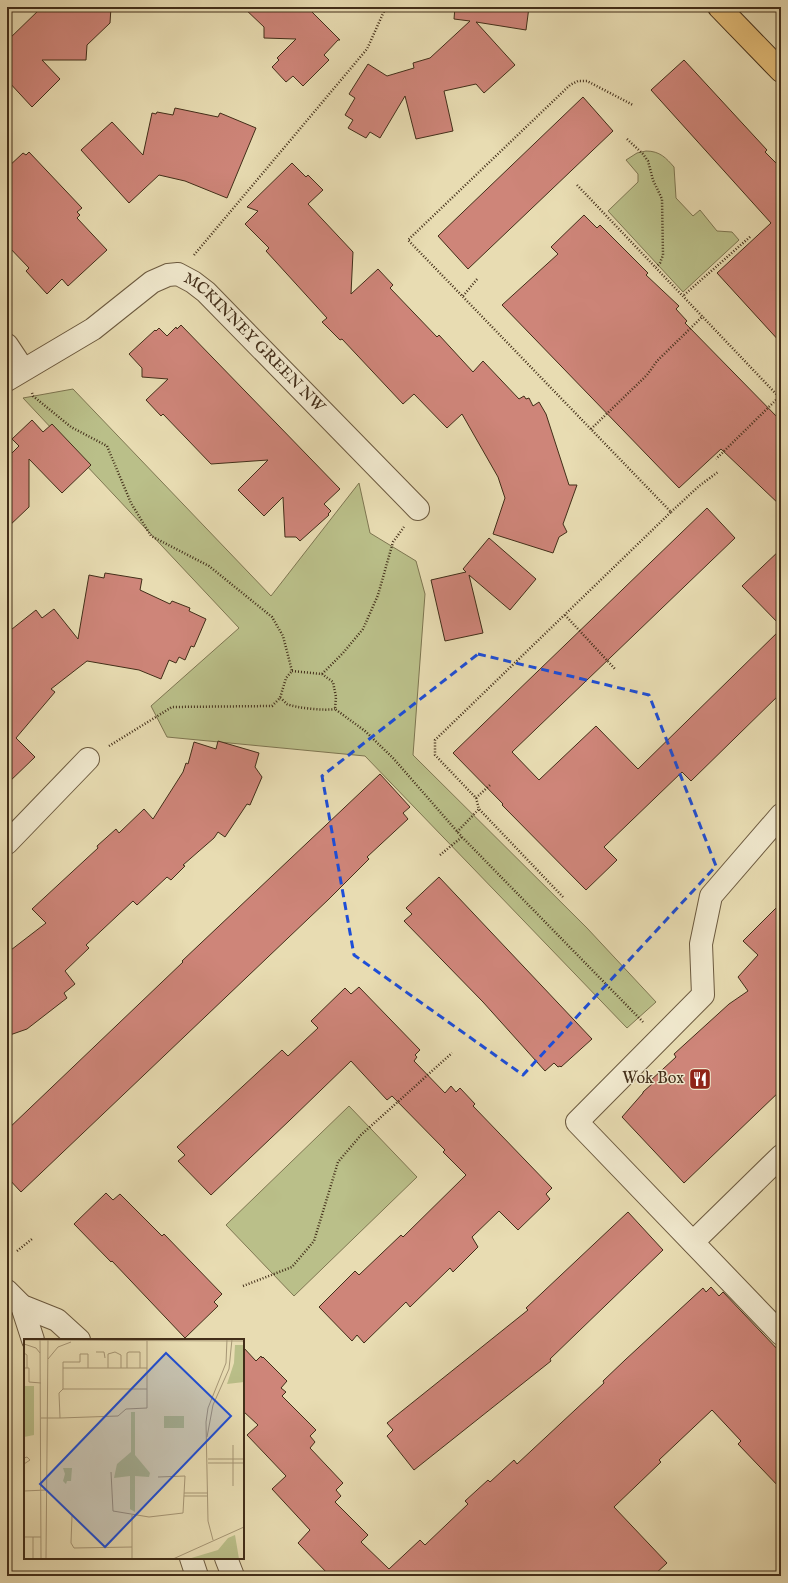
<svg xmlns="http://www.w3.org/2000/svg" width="788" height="1583" font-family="'IM FELL English',serif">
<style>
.green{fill:#babf89;stroke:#7e7651}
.building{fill:#ce8579;stroke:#422e19}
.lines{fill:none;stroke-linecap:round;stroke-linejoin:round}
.minor-casing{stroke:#6c5a3f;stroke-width:24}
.major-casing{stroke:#422e19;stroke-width:24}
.path{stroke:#422e19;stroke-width:2.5;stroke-dasharray:1 2;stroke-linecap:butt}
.minor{stroke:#f0e8cd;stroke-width:22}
.major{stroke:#e4be79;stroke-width:22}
.marked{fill:none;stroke:#1d4ed8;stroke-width:3;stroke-dasharray:8 5;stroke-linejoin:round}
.labels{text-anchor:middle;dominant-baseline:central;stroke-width:3;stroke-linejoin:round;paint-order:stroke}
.street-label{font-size:16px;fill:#422e19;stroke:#f0e8cd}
.poi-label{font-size:16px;fill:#422e19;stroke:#f0e8cd;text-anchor:end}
.inset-road{fill:none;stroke:#a69675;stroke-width:1}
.view{fill:#1d4ed8;fill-opacity:0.15;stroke:#1d4ed8;stroke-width:2}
.inset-edge{fill:none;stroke:#422e19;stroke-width:2}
</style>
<rect width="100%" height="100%" fill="#e8dcb2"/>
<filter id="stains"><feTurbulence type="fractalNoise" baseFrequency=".005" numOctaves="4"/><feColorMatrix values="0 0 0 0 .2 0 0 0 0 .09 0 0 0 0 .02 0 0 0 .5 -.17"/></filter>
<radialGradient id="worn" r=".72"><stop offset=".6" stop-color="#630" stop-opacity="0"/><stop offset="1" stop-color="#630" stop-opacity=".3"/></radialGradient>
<g class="green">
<path d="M646 151C660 151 666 158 674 167L676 198 693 216 700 210 717 231 732 232 739 240 683 292 608 211 638 182V174L626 160 637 153Z"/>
<polygon points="73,389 271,596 359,483 370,533 416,561 425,594 413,755 587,928 656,1002 627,1028 365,756 167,737 151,706 239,628 23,398"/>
<polygon points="349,1106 417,1177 294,1296 226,1225"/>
</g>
<g class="building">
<polygon points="42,7 111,7 110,23 87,45 86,60 42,60 60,79 32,107 7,80 7,41"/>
<polygon points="243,7 307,7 340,40 338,40 324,55 329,60 303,86 293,76 286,82 272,67 279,60 277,58 296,39 264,38 264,27"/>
<polygon points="455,7 529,7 526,30 476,22 515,65 484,93 476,84 444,91 453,131 416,139 405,96 380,138 370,132 366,138 348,128 353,120 345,115 355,98 349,94 368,64 387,76 414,68 413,63 430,58 470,21 454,19"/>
<polygon points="684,60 767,150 765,152 781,168 781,343 717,273 771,223 651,90"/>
<polygon points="583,97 613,131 468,269 438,236"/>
<polygon points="175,108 218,117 220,113 256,128 227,198 185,181 159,175 129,203 81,150 112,122 143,155 152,113 156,114 157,112 173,115"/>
<polygon points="29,152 82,208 77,212 80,215 77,218 107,250 68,286 62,279 47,294 26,271 29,268 7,245 7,168 23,153 26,155"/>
<polygon points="292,163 306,177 308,175 323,190 308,204 353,252 351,294 378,269 393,285 390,288 437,337 439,335 473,372 483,361 519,399 524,396 526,399 529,398 533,406 539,402 546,414 569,485 577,485 563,524 567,532 559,537 553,553 493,534 505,498 498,477 462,414 447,428 414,394 403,404 342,339 340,340 322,322 327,318 266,251 269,248 245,224 258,211 247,207"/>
<polygon points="584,215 597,228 600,225 648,273 646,275 679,306 676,309 687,321 685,323 781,421 781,506 721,449 679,488 502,305 558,254 551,247"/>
<polygon points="181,325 340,489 324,504 331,511 328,514 329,515 300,541 296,537 285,537 283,497 264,516 238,490 268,460 211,464 163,414 161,416 146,400 168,379 142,377 142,368 129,354 155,330 156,331 159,328 167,336 176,327 177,329"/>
<polygon points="32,420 43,432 52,424 91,465 62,493 29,459 29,507 7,528 7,458 19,446 12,439"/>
<polygon points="707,508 735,538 512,752 539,780 596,726 638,769 781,629 781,693 691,781 682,772 604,847 617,860 586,890 502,805 503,804 453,753"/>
<polygon points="489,538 536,579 510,610 469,575 483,633 445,641 431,580 466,572 463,569"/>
<polygon points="781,549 781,626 742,586"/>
<polygon points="105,573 142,579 140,590 170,604 172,601 190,608 189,611 206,619 194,647 191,646 185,660 179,657 176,663 169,660 161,679 139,670 87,661 51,689 55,692 16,738 35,757 7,784 7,633 36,610 42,618 54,609 78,639 89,575 104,578"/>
<polygon points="218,741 259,753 255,767 262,777 250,805 247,804 225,837 218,832 214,838 183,865 185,866 171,880 167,877 137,905 133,901 86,945 89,948 65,971 75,984 64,993 67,998 27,1029 7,1036 7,953 46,923 32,909 98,848 97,846 116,829 119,833 144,809 153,819 183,772 186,763 188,764 194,742 216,749"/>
<polygon points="380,774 410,807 403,813 408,819 367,857 369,859 329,899 21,1192 7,1177 7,1130 183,962 182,961"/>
<polygon points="439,877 592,1039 561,1067 560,1066 558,1067 554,1063 545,1071 483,1002 404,921 412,914 406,908"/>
<polygon points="781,903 781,1090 684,1183 622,1117 643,1093 643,1092 653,1083 650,1081 676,1057 674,1054 729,1004 748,991 738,977 758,955 743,941"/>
<polygon points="359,987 420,1050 415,1055 417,1057 414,1061 445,1093 451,1086 456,1092 460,1088 475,1104 473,1106 552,1188 546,1194 550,1199 518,1230 499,1211 472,1237 478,1247 453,1272 450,1268 410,1307 406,1302 364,1343 357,1335 352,1341 319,1307 355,1271 359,1275 401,1235 403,1237 466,1175 443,1152 445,1150 392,1096 387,1100 351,1061 290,1120 211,1195 178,1161 185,1155 177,1147 282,1050 288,1056 318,1028 311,1021 345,988 351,994"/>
<polygon points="106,1193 113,1200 120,1194 162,1236 164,1234 222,1294 214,1302 218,1306 185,1338 112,1261 111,1262 74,1224"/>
<polygon points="628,1212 663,1250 550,1359 551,1361 414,1470 387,1436 393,1430 387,1423 528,1310 526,1308"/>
<polygon points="711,1287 719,1296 723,1292 781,1353 781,1489 738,1444 741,1441 712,1410 659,1460 661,1462 614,1507 667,1563 653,1576 330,1576 298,1543 310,1530 272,1489 286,1476 247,1435 258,1425 243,1411 243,1347 256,1361 261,1356 262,1358 263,1357 287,1381 281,1388 286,1392 282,1396 316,1430 310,1436 315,1442 310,1448 343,1483 336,1490 341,1496 335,1502 368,1535 361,1542 389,1569 420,1540 425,1545 468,1504 465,1501 488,1480 490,1482 514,1460 517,1464 604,1383 603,1381 625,1360 703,1288 706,1292"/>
</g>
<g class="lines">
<g class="minor-casing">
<g id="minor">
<polyline points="7,345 23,369"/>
<path id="s1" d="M7 380 93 329 152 282 168 275 178 274 193 282 206 292 418 509"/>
<polyline points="781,815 711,896 701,944 703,995 577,1122 781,1334"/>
<polyline points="7,843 88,759"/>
<polyline points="693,1242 781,1156"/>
<polyline points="7,1291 22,1306 57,1320 79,1340"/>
<polyline points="22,1306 33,1340"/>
<polyline points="191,1558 197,1576"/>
<polyline points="226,1558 233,1576"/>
</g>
</g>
<g class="major-casing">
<polyline id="major" points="719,7 781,71"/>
</g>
<g class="path">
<polyline points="627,139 643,154 648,161 653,180 662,199 663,255 660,263 656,267"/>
<polyline points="577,185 779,397 716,459"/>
<polyline points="194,255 367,49 386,7"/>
<polyline points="684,295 751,236"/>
<polyline points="463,296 478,278"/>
<polyline points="32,393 33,396 71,427 107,446 131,503 151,536 209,566 272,617 283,636 292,671"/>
<polyline points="591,429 647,375 657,361 703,316"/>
<polyline points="671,512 699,486 718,472"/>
<polyline points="565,615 616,670"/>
<polyline points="292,671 322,674 333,682 336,697 335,709 365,731 393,758 462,837 643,1022"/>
<polyline points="322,674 343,653 363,629 378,595 393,542 404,527"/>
<path d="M280 698C282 699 285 702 287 704 296 708 325 711 335 709"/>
<polyline points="109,746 172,707 272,706 280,698 286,678 292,671"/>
<polyline points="476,798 490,785"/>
<polyline points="457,832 479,809"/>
<polyline points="440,855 462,837"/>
<polyline points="563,897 479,809 476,798 435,755 435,740 671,512 408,240 570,85 578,81 587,81 633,105"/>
<polyline points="17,1251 32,1239"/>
<polyline points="243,1286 292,1267 314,1241 338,1162 361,1135 452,1053"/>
</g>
<use href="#minor" class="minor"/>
<use href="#major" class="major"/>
</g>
<path class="marked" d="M478 654 649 695 716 866 523 1075 354 955 322 776Z"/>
<defs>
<g id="restaurant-square" transform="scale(1.15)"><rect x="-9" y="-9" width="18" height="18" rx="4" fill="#8f2418" stroke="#f0e8cd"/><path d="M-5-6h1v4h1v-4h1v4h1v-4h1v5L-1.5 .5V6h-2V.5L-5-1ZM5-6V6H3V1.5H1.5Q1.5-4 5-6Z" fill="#fff"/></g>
</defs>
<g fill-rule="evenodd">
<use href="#restaurant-square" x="700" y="1079"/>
</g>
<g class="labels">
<g class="street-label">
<text stroke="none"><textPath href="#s1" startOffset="306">MCKINNEY GREEN NW</textPath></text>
</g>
<g class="poi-label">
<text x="684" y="1079">Wok Box</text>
</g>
</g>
<g transform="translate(24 1339)">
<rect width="220" height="220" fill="#e8dcb2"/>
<path d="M211 6H220V43L203 45 210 24ZM0 47H10V96L0 98ZM107 73H111V116L126 134 125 138 111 137V173L106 170V137L90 139 93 125 107 113ZM140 77H160V89H140ZM39 129H48L47 142H43L42 145 39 142 41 135ZM211 196 215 220H164L194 211 204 199Z" fill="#babf89"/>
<path class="inset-road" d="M16 0 17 220M0 1 220 2M0 5 12 9 16 14M72 13H80L81 19M0 14 3 16V29M24 20 34 8 47 3M0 29H5V43L17 44M39 29V23H56V15H64V29M84 29V15L91 13 97 16V29M103 29V14L105 13H116V29M39 50H123M17 79H36L35 54 39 50V29H123M36 79 94 77 102 70 123 69V0M183 98 189 66 205 30 208 0M209 106V147M0 119 3 118 6 121 0 125M184 120H220M184 124H220M87 133 89 172 125 178 159 174 161 137 134 138M0 152 22 151M160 154H184M160 157H184M48 177 47 204 50 209 108 208M0 198H17M189 201 184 182 182 83 184 69 202 24 203 0M9 220V198M22 220 24 0M108 220V176M149 220 220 188"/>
<path class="view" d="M142 14 207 77 81 208 16 145Z"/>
<rect width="220" height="220" class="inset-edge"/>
</g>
<rect width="788" height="1583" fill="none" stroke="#e8dcb2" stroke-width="24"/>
<rect x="8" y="8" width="772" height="1567" fill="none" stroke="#422e19" stroke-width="2"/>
<rect x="12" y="12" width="764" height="1559" fill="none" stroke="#422e19"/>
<rect width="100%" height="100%" filter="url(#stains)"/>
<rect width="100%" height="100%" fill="url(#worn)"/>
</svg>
